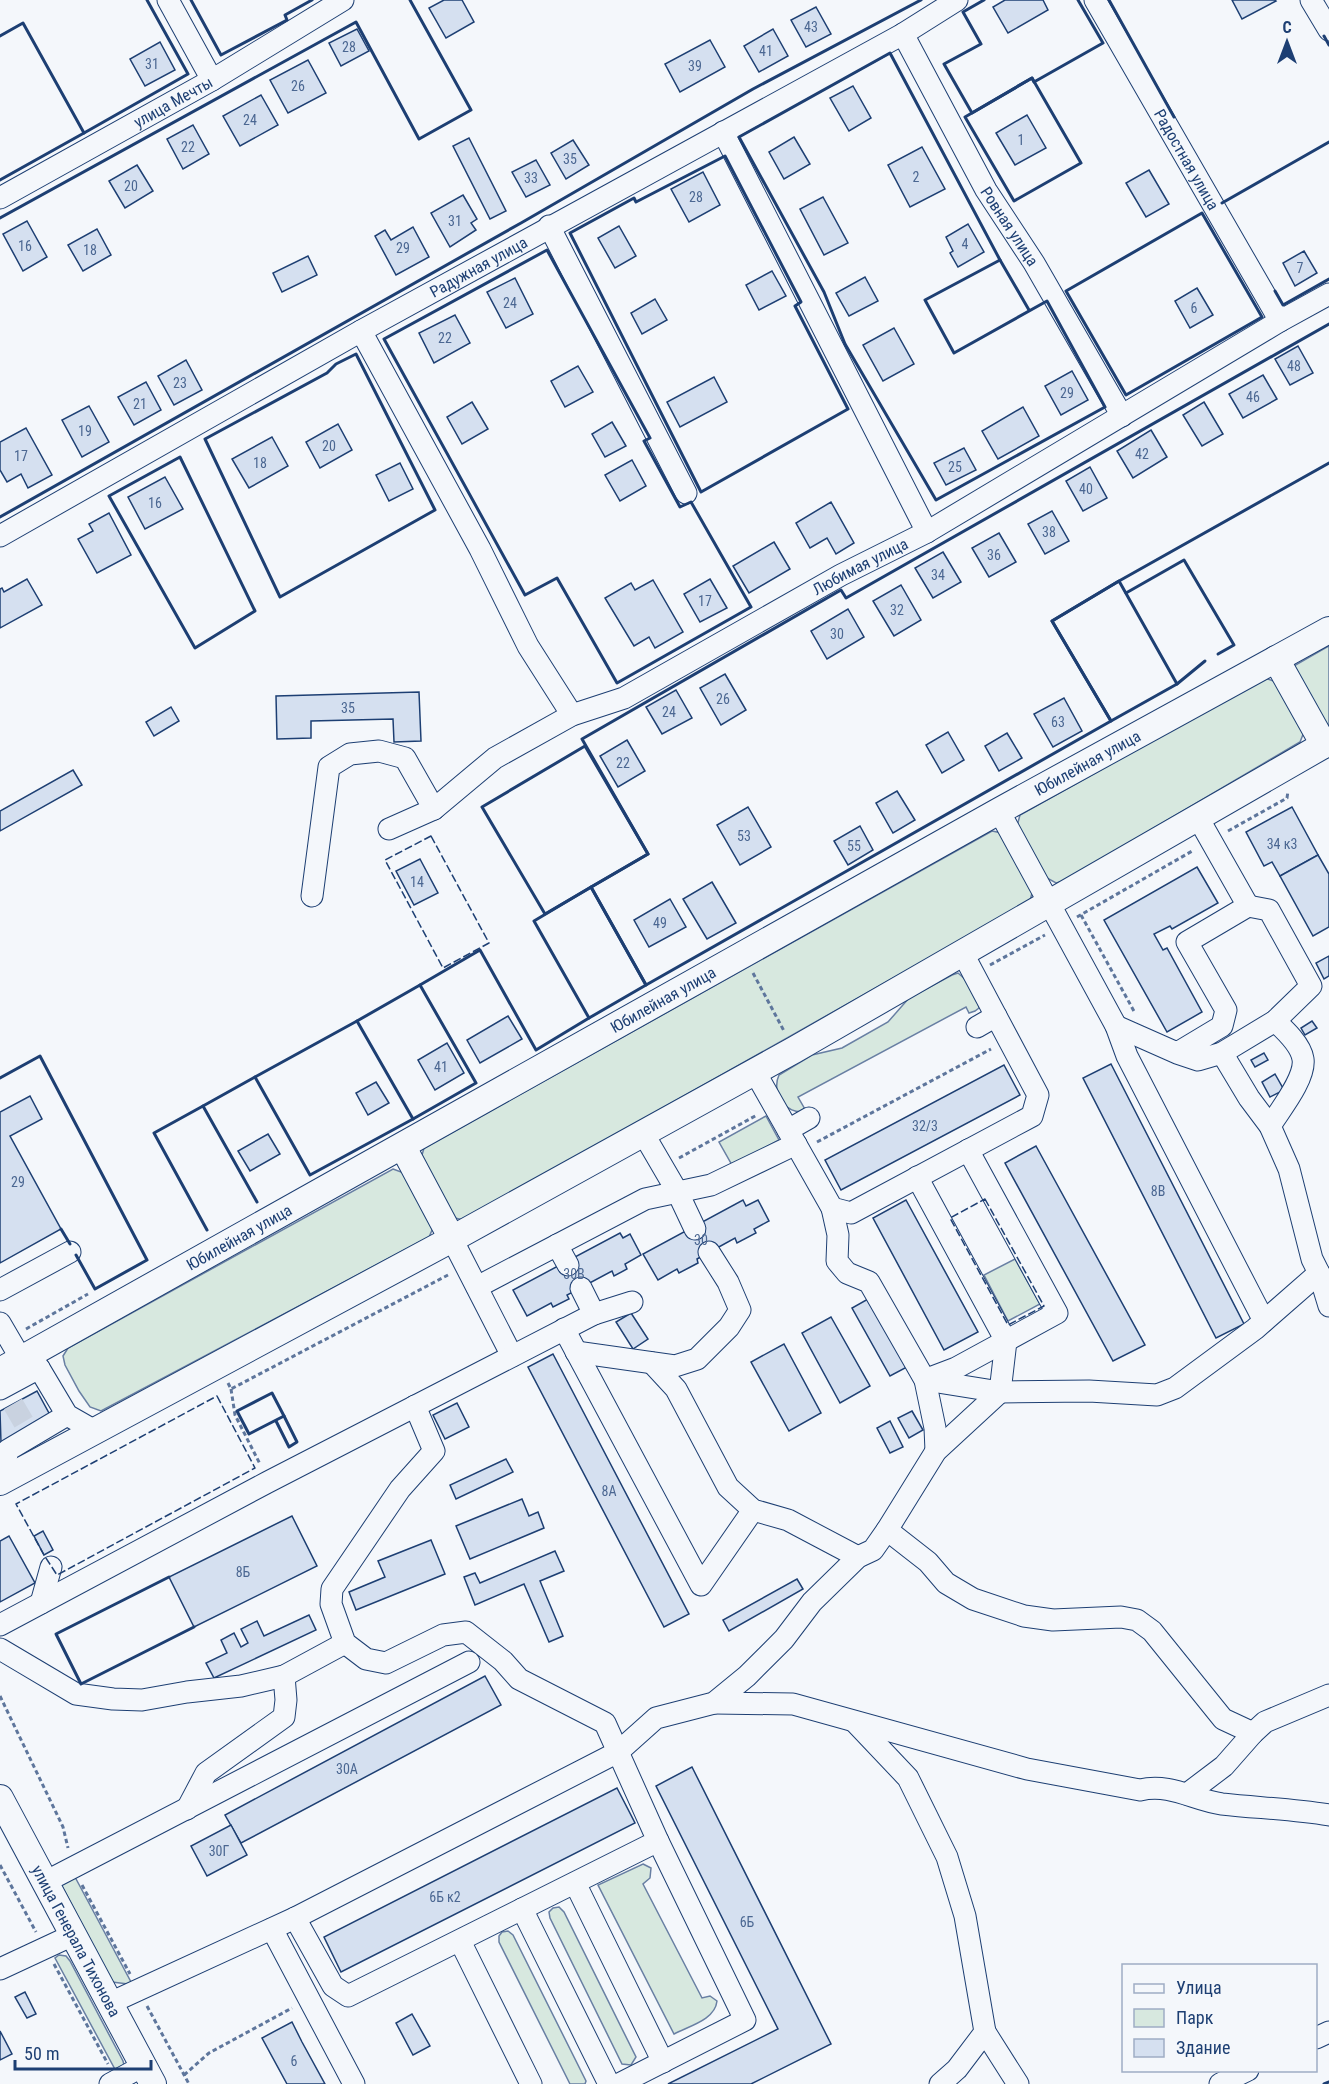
<svg xmlns="http://www.w3.org/2000/svg" width="1329" height="2084" font-family="'Roboto Condensed',sans-serif">
<style>
.green{fill:#d7e8df;stroke:#687fa3;stroke-width:1.5}
.building{fill:#d5e0f0;stroke:#1d3f73;stroke-width:1.5}
.lines{fill:none;stroke-linecap:round;stroke-linejoin:round}
.minor-tunnel{stroke:#c9d2e0;stroke-width:21;stroke-dasharray:21 10;stroke-linecap:butt}
.minor-casing{stroke:#1d3f73;stroke-width:23}
.major-casing{stroke:#1d3f73;stroke-width:28}
.path{stroke:#5e769c;stroke-width:3;stroke-dasharray:4.5 3;stroke-linecap:butt}
.minor{stroke:#f4f7fb;stroke-width:21}
.major{stroke:#f4f7fb;stroke-width:26}
.fence{stroke:#1d3f73;stroke-width:1.5;stroke-dasharray:8 3;stroke-linecap:butt}
.wall{stroke:#1d3f73;stroke-width:3}
.labels{text-anchor:middle;dominant-baseline:central;stroke-width:4.5;stroke-linejoin:round;paint-order:stroke}
.number-label{font-size:14px;fill:#4b6792}
.street-label{font-size:16px;fill:#1d3f73;stroke:#f4f7fb}
</style>
<rect width="100%" height="100%" fill="#f4f7fb"/>
<g class="green">
<polygon points="1329,646 1329,725 1324,727 1292,667"/>
<polygon points="1265,678 1276,682 1304,732 1300,742 1064,881 1056,883 1047,878 1017,826 1020,815"/>
<polygon points="992,831 1002,833 1033,889 1030,901 464,1220 450,1217 420,1162 424,1148"/>
<path d="M958 973C968 981 978 995 979 1008L975 1011 969 1013 966 1007 798 1097 806 1111C785 1116 771 1092 779 1075L812 1055 842 1048 888 1022 909 998 952 975Z"/>
<polygon points="766,1116 779,1140 732,1165 719,1142"/>
<polygon points="393,1169 404,1173 433,1228 429,1237 101,1411 90,1407 79,1391 65,1365 63,1356 68,1348"/>
<polygon points="1015,1259 1040,1304 1008,1321 984,1275"/>
<path d="M643 1864 651 1868 650 1878 643 1884 702 1998 710 1996 717 2001C715 2020 689 2026 674 2034L598 1885Z"/>
<polygon points="75,1877 131,1982 128,1984 112,1982 61,1884"/>
<polygon points="559,1907 564,1912 636,2057 631,2065 622,2064 550,1918 549,1912 553,1908"/>
<polygon points="508,1931 513,1935 586,2081 585,2084 570,2084 499,1942 499,1936 502,1932"/>
<polygon points="59,1955 66,1956 70,1961 123,2061 124,2065 117,2073 55,1958"/>
</g>
<g class="building">
<polygon points="444,0 462,0 474,22 446,38 429,8"/>
<polygon points="1005,0 1043,0 1048,10 1008,33 993,7"/>
<polygon points="1232,0 1275,0 1276,1 1242,19"/>
<polygon points="816,7 831,34 806,47 791,20"/>
<polygon points="357,29 369,51 341,66 329,43"/>
<polygon points="773,29 788,56 759,72 744,46"/>
<polygon points="710,40 725,67 680,92 665,64"/>
<polygon points="160,42 175,70 145,86 130,59"/>
<polygon points="308,60 326,93 288,113 270,80"/>
<polygon points="853,86 871,118 849,131 830,98"/>
<polygon points="261,95 278,125 240,146 223,116"/>
<polygon points="1027,115 1046,148 1015,165 996,133"/>
<polygon points="193,125 209,154 183,169 167,139"/>
<polygon points="794,137 810,164 784,179 769,152"/>
<polygon points="469,138 506,211 490,219 453,146"/>
<polygon points="573,140 589,165 566,179 551,153"/>
<polygon points="922,147 945,189 910,207 888,165"/>
<polygon points="536,160 550,185 526,197 512,172"/>
<polygon points="137,165 153,191 125,208 109,181"/>
<polygon points="1149,170 1169,204 1146,217 1126,183"/>
<polygon points="703,172 720,205 689,222 671,189"/>
<polygon points="463,195 477,219 471,223 476,230 450,247 431,213"/>
<polygon points="823,197 848,243 824,255 800,209"/>
<polygon points="27,221 47,257 23,271 3,234"/>
<polygon points="968,224 984,252 958,267 950,253 953,251 946,237"/>
<polygon points="619,226 636,256 615,268 598,238"/>
<polygon points="413,227 429,257 396,275 375,236 385,230 391,240"/>
<polygon points="97,229 111,255 83,271 68,245"/>
<polygon points="1304,251 1317,273 1295,286 1283,263"/>
<polygon points="308,256 317,275 282,292 273,273"/>
<polygon points="772,271 786,296 759,310 746,285"/>
<polygon points="865,277 878,301 849,316 836,293"/>
<polygon points="515,278 533,314 506,328 487,292"/>
<polygon points="1197,288 1213,315 1190,328 1175,301"/>
<polygon points="655,299 667,320 642,334 631,313"/>
<polygon points="455,315 470,343 434,363 419,333"/>
<polygon points="894,328 914,364 883,381 863,345"/>
<polygon points="1298,346 1313,373 1290,385 1275,359"/>
<polygon points="186,360 202,390 174,405 158,376"/>
<polygon points="578,366 593,392 565,407 551,381"/>
<polygon points="1072,371 1088,400 1061,415 1045,386"/>
<polygon points="1263,375 1277,399 1243,418 1229,394"/>
<polygon points="714,377 727,402 680,427 667,402"/>
<polygon points="146,382 161,410 134,425 118,397"/>
<polygon points="472,402 488,429 462,444 447,417"/>
<polygon points="1204,402 1223,434 1202,446 1183,415"/>
<polygon points="89,406 109,442 82,457 62,420"/>
<polygon points="1023,407 1039,436 998,459 982,431"/>
<polygon points="612,422 626,446 605,457 592,434"/>
<polygon points="338,424 352,450 320,468 306,442"/>
<polygon points="26,428 52,475 28,488 21,474 7,482 0,470 0,442"/>
<polygon points="1151,430 1167,457 1133,478 1117,451"/>
<polygon points="272,437 288,466 249,488 232,459"/>
<polygon points="964,448 976,470 946,485 934,463"/>
<polygon points="632,460 646,486 620,501 605,475"/>
<polygon points="400,463 413,489 389,501 376,475"/>
<polygon points="1090,467 1107,498 1083,511 1066,481"/>
<polygon points="165,477 183,509 145,529 128,497"/>
<polygon points="831,502 854,543 836,554 827,538 810,548 796,523"/>
<polygon points="1052,511 1069,541 1045,554 1028,524"/>
<polygon points="109,513 131,555 97,573 78,539 93,531 89,524"/>
<polygon points="999,533 1016,562 989,577 972,548"/>
<polygon points="774,542 790,569 749,593 733,566"/>
<polygon points="943,552 961,582 933,598 915,568"/>
<polygon points="27,579 42,605 0,628 0,589 2,588 4,592"/>
<polygon points="710,579 727,608 700,622 684,594"/>
<polygon points="653,580 683,632 655,648 649,637 634,646 605,598 631,583 635,590"/>
<polygon points="901,585 921,620 894,636 873,601"/>
<polygon points="848,609 864,637 827,659 811,631"/>
<polygon points="725,674 746,710 721,725 700,688"/>
<polygon points="676,690 692,718 662,734 646,707"/>
<polygon points="419,692 421,741 394,742 393,719 311,721 311,738 277,739 276,696"/>
<polygon points="1064,698 1082,731 1053,747 1034,714"/>
<polygon points="171,707 179,721 154,736 146,722"/>
<polygon points="948,732 964,760 942,773 926,745"/>
<polygon points="1007,733 1022,758 999,771 985,746"/>
<polygon points="627,740 645,771 618,787 600,756"/>
<polygon points="73,770 82,785 0,831 0,811"/>
<polygon points="897,791 915,820 893,833 876,803"/>
<polygon points="748,807 771,847 740,865 717,825"/>
<polygon points="1292,807 1318,855 1280,876 1272,862 1264,866 1246,832"/>
<polygon points="860,826 873,850 848,865 834,841"/>
<polygon points="1318,855 1329,874 1329,927 1313,936 1280,876"/>
<polygon points="420,859 438,893 414,905 396,871"/>
<polygon points="1197,867 1218,903 1172,929 1170,926 1154,934 1163,950 1167,948 1202,1012 1167,1032 1104,920"/>
<polygon points="712,882 736,923 707,939 683,899"/>
<polygon points="670,899 686,927 649,947 634,920"/>
<polygon points="1329,956 1329,976 1324,979 1316,963"/>
<polygon points="508,1016 522,1039 480,1063 467,1040"/>
<polygon points="1312,1021 1317,1028 1305,1035 1301,1028"/>
<polygon points="447,1043 464,1073 435,1090 418,1060"/>
<polygon points="1264,1053 1268,1060 1255,1067 1251,1060"/>
<polygon points="1111,1064 1244,1324 1216,1338 1083,1078"/>
<polygon points="1004,1065 1020,1095 841,1190 825,1160"/>
<polygon points="1275,1074 1284,1090 1270,1097 1262,1082"/>
<polygon points="376,1082 389,1103 368,1115 356,1093"/>
<polygon points="30,1096 42,1119 10,1136 61,1229 0,1263 0,1112"/>
<polygon points="268,1134 280,1154 250,1171 238,1151"/>
<polygon points="1036,1146 1145,1345 1113,1361 1005,1163"/>
<polygon points="743,1200 746,1206 758,1200 769,1221 754,1229 756,1233 737,1243 735,1238 697,1259 698,1263 679,1273 677,1269 658,1280 643,1254"/>
<polygon points="906,1200 978,1332 944,1350 873,1218"/>
<polygon points="620,1233 623,1238 630,1234 641,1255 625,1264 627,1269 614,1276 612,1271 567,1295 569,1299 553,1307 551,1303 527,1316 513,1290"/>
<polygon points="868,1299 907,1367 890,1376 852,1308"/>
<polygon points="631,1313 648,1339 633,1349 616,1322"/>
<polygon points="831,1317 870,1386 840,1403 802,1333"/>
<polygon points="784,1344 821,1413 789,1431 751,1362"/>
<polygon points="553,1354 689,1614 664,1627 528,1367"/>
<polygon points="37,1391 50,1415 1,1443 0,1411"/>
<polygon points="457,1403 469,1427 445,1439 433,1415"/>
<polygon points="912,1411 923,1430 909,1438 898,1418"/>
<polygon points="890,1421 903,1447 890,1453 877,1428"/>
<polygon points="506,1459 513,1472 456,1499 450,1485"/>
<polygon points="522,1499 529,1516 538,1512 544,1528 470,1559 456,1526"/>
<polygon points="292,1516 317,1566 194,1627 169,1577"/>
<polygon points="43,1531 53,1550 44,1555 34,1536"/>
<polygon points="9,1536 35,1583 0,1602 0,1541"/>
<polygon points="431,1540 445,1574 356,1610 349,1592 385,1577 378,1561"/>
<polygon points="555,1551 564,1571 540,1581 563,1636 549,1642 524,1584 475,1605 464,1577 475,1573 480,1583"/>
<polygon points="797,1579 803,1589 729,1631 723,1620"/>
<polygon points="309,1615 316,1630 214,1678 206,1663 227,1653 221,1640 234,1633 241,1647 248,1643 241,1629 257,1621 264,1636"/>
<polygon points="485,1676 501,1705 241,1843 225,1815"/>
<polygon points="692,1767 831,2044 751,2084 668,2084 778,2029 656,1786"/>
<polygon points="617,1788 635,1823 341,1972 324,1937"/>
<polygon points="231,1825 247,1855 207,1876 191,1846"/>
<polygon points="25,1992 36,2014 27,2018 15,1997"/>
<polygon points="412,2014 430,2046 413,2055 396,2023"/>
<polygon points="292,2022 302,2042 325,2084 287,2084 262,2038"/>
<polygon points="0,2031 12,2054 0,2060"/>
</g>
<g class="lines">
<polyline class="minor-tunnel" points="13,1404 27,1428"/>
<g class="minor-casing">
<g id="minor">
<polyline points="168,0 212,80"/>
<path id="s1" d="M1095 0 1280 321"/>
<polyline points="1311,0 1329,30"/>
<path id="s2" d="M903 34 986 190 1034 263 1122 416"/>
<polyline points="723,132 927,532"/>
<path id="s3" d="M0 198 212 80 343 0"/>
<polyline points="549,226 686,493"/>
<polyline points="361,331 480,549 528,646 572,715"/>
<path id="s4" d="M0 536 361 331 903 34 957 0"/>
<polyline points="999,811 1116,1026 1127,1056 1264,1321"/>
<polyline points="1197,816 1248,906"/>
<path id="s5" d="M389 829 434 809 495 758 572 715 624 698 841 575 927 532 1280 321 1329 294"/>
<polyline points="312,896 329,767 350,754 379,751 405,758 434,809"/>
<polyline points="1116,1026 1177,1053 1222,1026 1226,1010 1187,942 1248,906 1269,910 1311,986 1275,1021 1222,1053 1198,1060 1177,1053"/>
<polyline points="977,1027 996,1016"/>
<polyline points="1222,1053 1249,1098 1270,1126 1289,1169 1312,1259 1319,1273 1329,1306"/>
<polyline points="755,1072 832,1208 851,1213 1032,1116 1038,1095 962,952"/>
<path d="M1270 1126C1280 1110 1306 1078 1303 1059 1301 1045 1285 1030 1275 1021"/>
<polyline points="788,1130 809,1118"/>
<polyline points="643,1133 678,1193 695,1229"/>
<polyline points="832,1208 838,1235 837,1261 847,1273 869,1282 925,1380 935,1428 936,1451"/>
<polyline points="452,1239 512,1356"/>
<polyline points="557,1245 568,1265"/>
<polyline points="477,1287 645,1199 711,1185 796,1144"/>
<polyline points="581,1288 594,1314"/>
<polyline points="0,1290 70,1252"/>
<polyline points="0,1323 21,1359 39,1368 67,1415 95,1431"/>
<polyline points="564,1329 701,1585 753,1510"/>
<polyline points="576,1352 675,1366 697,1359 729,1327 740,1310 728,1282 709,1252"/>
<polyline points="652,1363 676,1389 728,1487 753,1510 788,1520 858,1557"/>
<polyline points="927,1379 956,1368 1057,1313 968,1150"/>
<polyline points="925,1380 1000,1392 1089,1391 1157,1395 1175,1388 1255,1329 1319,1273"/>
<polyline points="0,1389 39,1368"/>
<polyline points="1,1481 8,1450 67,1415"/>
<polyline points="887,1530 928,1562 946,1583 973,1599 1024,1616 1053,1620 1121,1617 1137,1620 1152,1631 1223,1719 1253,1733"/>
<polyline points="41,1603 51,1567"/>
<polyline points="0,1625 268,1482 594,1314 632,1302"/>
<polyline points="0,1649 76,1694 113,1699 142,1700 187,1692 241,1686 284,1676 345,1643"/>
<path d="M714 1703 793 1704 1027 1769 1140 1790C1171 1783 1193 1800 1222 1804 1258 1808 1293 1809 1329 1815"/>
<polyline points="855,1722 908,1778 947,1857 965,1916 985,2032 957,2069 940,2084"/>
<polyline points="1187,1794 1224,1766 1253,1733 1265,1722 1329,1695"/>
<polyline points="187,1809 206,1773 284,1717 286,1700 284,1676"/>
<polyline points="45,1882 469,1662"/>
<polyline points="575,1883 663,2062"/>
<polyline points="522,1909 609,2084"/>
<polyline points="295,1918 333,1986 348,1996 658,1841 605,1723 519,1679 503,1661 466,1632 443,1635 386,1663 366,1659 345,1643 331,1604 332,1589 400,1489 434,1451 415,1406"/>
<polyline points="272,1929 354,2084"/>
<polyline points="460,1941 531,2084"/>
<polyline points="0,1969 73,1935"/>
<polyline points="110,2003 295,1918 618,1752 656,1718 714,1703 747,1676 784,1639 812,1602 858,1557 873,1550 887,1530 936,1451 1000,1392 1006,1341 917,1177"/>
<polyline points="985,2032 1018,2084"/>
<polyline points="1316,2038 1329,2032"/>
<polyline points="110,2084 143,2066"/>
<polyline points="619,2084 745,2020 658,1841"/>
<polyline points="1220,2084 1248,2070"/>
</g>
</g>
<g class="major-casing">
<g id="major">
<polyline points="1276,659 1324,745"/>
<polyline points="403,1147 452,1239"/>
<path id="s6" d="M0 1371 999 811 1329 630"/>
<polyline points="0,1482 452,1239 794,1050 1329,742"/>
<path id="s7" d="M0 1798 153 2084"/>
</g>
</g>
<g class="path">
<polyline points="1228,831 1287,798 1288,791"/>
<polyline points="1081,915 1135,1013"/>
<polyline points="1077,917 1194,850"/>
<polyline points="990,965 1045,935"/>
<polyline points="753,973 784,1031"/>
<polyline points="817,1142 991,1049"/>
<polyline points="679,1158 757,1115"/>
<polyline points="26,1329 88,1294"/>
<polyline points="228,1383 231,1389 448,1275"/>
<polyline points="231,1389 235,1415 260,1464"/>
<polyline points="0,1696 63,1827 68,1848"/>
<polyline points="0,1865 36,1932"/>
<polyline points="82,1885 130,1974"/>
<polyline points="54,1964 108,2064"/>
<polyline points="147,2006 189,2084"/>
<polyline points="184,2075 209,2053 292,2008"/>
</g>
<use href="#minor" class="minor"/>
<use href="#major" class="major"/>
<g class="fence">
<polygon points="431,836 489,943 443,968 385,860"/>
<polygon points="985,1199 1044,1306 1008,1325 950,1218"/>
<polygon points="217,1396 255,1468 57,1575 44,1555 16,1504"/>
</g>
<g class="wall">
<polyline points="191,0 221,55 287,20 285,15 312,0"/>
<polyline points="984,0 963,12 981,44 944,64 972,113 1032,78 1034,82 1103,43 1078,0"/>
<polyline points="1109,0 1174,117"/>
<polyline points="0,36 23,23 84,133 188,74 147,0"/>
<polyline points="1324,36 1329,45"/>
<polygon points="890,53 1000,260 925,300 954,353 1047,301 1105,407 936,500 845,344 824,292 739,137"/>
<polygon points="1032,78 1081,163 1014,201 965,117"/>
<polygon points="725,156 801,302 795,306 848,409 701,492 570,233 634,198 636,202"/>
<polyline points="0,180 84,133"/>
<polyline points="1222,203 1329,142"/>
<polygon points="1202,213 1262,317 1126,395 1066,291"/>
<polyline points="0,218 356,22 419,139 471,110 410,0"/>
<polygon points="547,250 650,438 644,441 680,507 691,502 751,607 617,683 557,578 525,595 384,339"/>
<polyline points="1000,260 1029,310"/>
<polyline points="1275,291 1283,305 1329,279"/>
<polyline points="1329,324 846,598 841,590 582,739 648,854 591,887 646,985 1111,721 1052,621 1119,581 1329,463"/>
<polygon points="356,354 435,510 280,597 205,439 327,373 336,364"/>
<polygon points="180,457 255,611 195,648 109,496"/>
<polyline points="0,517 521,223 753,89 921,0"/>
<polygon points="1119,581 1177,684 1111,721 1052,621"/>
<polyline points="1126,593 1184,560 1234,645 1218,654"/>
<polyline points="1177,684 1205,661"/>
<polygon points="585,746 648,854 545,914 482,807"/>
<polygon points="591,887 646,985 589,1018 534,921"/>
<polygon points="420,985 476,1083 413,1119 357,1021"/>
<polyline points="420,985 480,950 536,1050 589,1018"/>
<polyline points="357,1021 255,1077 310,1175 413,1119"/>
<polyline points="0,1078 40,1056 147,1260 95,1289 76,1255"/>
<polyline points="203,1106 255,1077"/>
<polyline points="61,1229 70,1244"/>
<polyline points="207,1230 154,1133 203,1106 257,1202"/>
<polygon points="272,1393 284,1416 249,1434 237,1411"/>
<polyline points="276,1421 289,1447 297,1442 284,1416"/>
<polyline points="169,1577 56,1634 81,1684 194,1627"/>
<polyline points="1324,2084 1329,2082"/>
</g>
</g>
<g class="labels">
<g class="number-label">
<text x="811" y="27">43</text>
<text x="349" y="47">28</text>
<text x="766" y="51">41</text>
<text x="152" y="64">31</text>
<text x="695" y="66">39</text>
<text x="298" y="86">26</text>
<text x="250" y="120">24</text>
<text x="1021" y="140">1</text>
<text x="188" y="147">22</text>
<text x="570" y="159">35</text>
<text x="916" y="177">2</text>
<text x="531" y="178">33</text>
<text x="131" y="186">20</text>
<text x="696" y="197">28</text>
<text x="455" y="221">31</text>
<text x="965" y="244">4</text>
<text x="25" y="246">16</text>
<text x="403" y="248">29</text>
<text x="90" y="250">18</text>
<text x="1300" y="268">7</text>
<text x="510" y="303">24</text>
<text x="1194" y="308">6</text>
<text x="445" y="338">22</text>
<text x="1294" y="366">48</text>
<text x="180" y="383">23</text>
<text x="1067" y="393">29</text>
<text x="1253" y="397">46</text>
<text x="140" y="404">21</text>
<text x="85" y="431">19</text>
<text x="329" y="446">20</text>
<text x="1142" y="454">42</text>
<text x="21" y="456">17</text>
<text x="260" y="463">18</text>
<text x="955" y="467">25</text>
<text x="1086" y="489">40</text>
<text x="155" y="503">16</text>
<text x="1049" y="532">38</text>
<text x="994" y="555">36</text>
<text x="938" y="575">34</text>
<text x="705" y="601">17</text>
<text x="897" y="610">32</text>
<text x="837" y="634">30</text>
<text x="723" y="699">26</text>
<text x="348" y="708">35</text>
<text x="669" y="712">24</text>
<text x="1058" y="722">63</text>
<text x="623" y="763">22</text>
<text x="744" y="836">53</text>
<text x="1282" y="844">34 к3</text>
<text x="854" y="846">55</text>
<text x="417" y="882">14</text>
<text x="660" y="923">49</text>
<text x="441" y="1067">41</text>
<text x="925" y="1126">32/3</text>
<text x="18" y="1182">29</text>
<text x="1158" y="1191">8В</text>
<text x="701" y="1240">30</text>
<text x="574" y="1274">30В</text>
<text x="609" y="1491">8А</text>
<text x="243" y="1572">8Б</text>
<text x="347" y="1769">30А</text>
<text x="219" y="1851">30Г</text>
<text x="445" y="1897">6Б к2</text>
<text x="747" y="1922">6Б</text>
<text x="294" y="2061">6</text>
</g>
<g class="street-label">
<text stroke="none"><textPath href="#s3" startOffset="198">улица Мечты</textPath></text>
<text stroke="none"><textPath href="#s1" startOffset="184">Радостная улица</textPath></text>
<text stroke="none"><textPath href="#s2" startOffset="220">Ровная улица</textPath></text>
<text stroke="none"><textPath href="#s4" startOffset="549">Радужная улица</textPath></text>
<text stroke="none"><textPath href="#s5" startOffset="542">Любимая улица</textPath></text>
<text stroke="none"><textPath href="#s6" startOffset="1246">Юбилейная улица</textPath></text>
<text stroke="none"><textPath href="#s6" startOffset="760">Юбилейная улица</textPath></text>
<text stroke="none"><textPath href="#s6" startOffset="274">Юбилейная улица</textPath></text>
<text stroke="none"><textPath href="#s7" startOffset="162">улица Генерала Тихонова</textPath></text>
</g>
</g>
<rect x="1122" y="1964" width="195" height="108" fill="#f4f7fb" stroke="#9eadc5" stroke-width="1.5"/>
<rect x="1134" y="1984" width="30" height="9" fill="#f4f7fb" stroke="#9eadc5" stroke-width="1.5"/>
<text x="1176" y="1994" font-size="18" fill="#1d3f73">Улица</text>
<rect x="1134" y="2009" width="30" height="18" fill="#d7e8df" stroke="#9eadc5" stroke-width="1.5"/>
<text x="1176" y="2024" font-size="18" fill="#1d3f73">Парк</text>
<rect x="1134" y="2039" width="30" height="18" fill="#d5e0f0" stroke="#9eadc5" stroke-width="1.5"/>
<text x="1176" y="2054" font-size="18" fill="#1d3f73">Здание</text>
<g transform="translate(1287 42)" stroke="#f4f7fb" stroke-width="4.5" paint-order="stroke">
<path d="M0-4.5L10 22L0 15L-10 22Z" fill="#1d3f73"/>
<text y="-9" font-size="16" font-weight="bold" text-anchor="middle" fill="#1d3f73">С</text>
</g>
<path d="M15 2060v9h136v-9" fill="none" stroke="#1d3f73" stroke-width="3"/>
<text x="24" y="2060" font-size="18" fill="#1d3f73" stroke="#f4f7fb" stroke-width="4.5" paint-order="stroke">50 m</text>
</svg>
